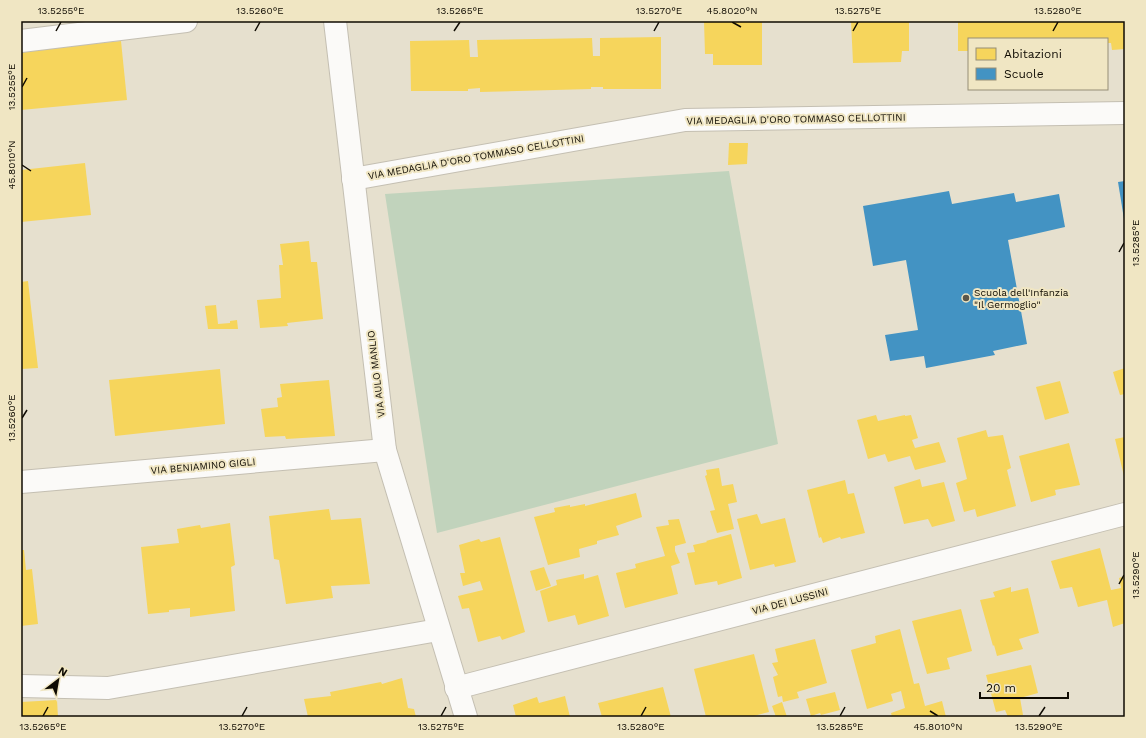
<svg xmlns="http://www.w3.org/2000/svg" width="1146" height="738" font-family="'Work Sans',sans-serif">
<style>
.green{fill:#c1d3bc}
.homes{fill:#f6d55c}
.schools{fill:#4393c3}
.lines{fill:none;stroke-linecap:round;stroke-linejoin:round}
.minor-casing{stroke:#c4bfb2;stroke-width:24}
.minor{stroke:#fbfaf8;stroke-width:22}
.ticks{fill:none;stroke:#0f0b02;stroke-width:1.5}
.poi-dot{fill:#5a5649;stroke:#f0e6c3;stroke-width:1.5}
.labels{text-anchor:middle;dominant-baseline:central;stroke-width:4;stroke-linejoin:round;paint-order:stroke}
.street-label{font-size:10px;fill:#0f0b02;stroke:#f0e6c3}
.poi-label{font-size:10px;fill:#0f0b02;stroke:#f0e6c3;text-anchor:start}
.neatline{fill:none;stroke:#0f0b02;stroke-width:1.5}
.ticks-label{font-size:10px;text-anchor:middle;fill:#0f0b02}
</style>
<rect width="100%" height="100%" fill="#e6e0ce"/>
<polygon class="green" points="729,171 778,444 437,533 385,194"/>
<g class="homes">
<polygon points="704,21 762,21 762,65 713,65 713,54 705,54"/>
<polygon points="851,21 909,21 909,51 902,51 901,62 853,63"/>
<polygon points="958,21 1125,21 1125,49 1112,50 1111,43 1107,43 1107,39 969,39 969,51 958,51"/>
<polygon points="661,37 661,89 603,89 603,87 591,87 591,89 480,92 480,88 468,89 468,91 411,91 410,41 469,40 470,57 478,57 477,40 592,38 593,56 600,56 600,38"/>
<polygon points="121,41 127,100 21,110 21,51"/>
<polygon points="729,143 748,143 747,164 728,165"/>
<polygon points="85,163 91,215 21,222 21,170"/>
<polygon points="309,241 311,262 317,262 323,319 287,323 288,326 260,328 257,300 281,298 279,265 283,265 280,244"/>
<polygon points="28,281 38,368 21,369 21,282"/>
<polygon points="216,305 218,324 230,323 230,321 237,320 238,329 208,329 205,306"/>
<polygon points="1125,368 1125,394 1120,395 1113,372"/>
<polygon points="220,369 225,424 115,436 109,380"/>
<polygon points="329,380 335,436 286,439 285,436 265,437 261,409 278,407 277,398 282,397 280,384"/>
<polygon points="1060,381 1069,413 1045,420 1036,387"/>
<polygon points="876,415 878,421 905,415 905,416 911,415 918,438 912,440 915,448 939,442 946,462 915,470 910,456 888,462 885,454 868,459 857,420"/>
<polygon points="986,430 988,437 1003,435 1011,468 1007,470 1016,506 977,517 975,509 964,512 956,483 967,479 957,438"/>
<polygon points="1125,437 1125,476 1124,476 1115,439"/>
<polygon points="1069,443 1080,485 1055,490 1056,495 1031,502 1019,456"/>
<polygon points="719,468 722,486 733,484 737,502 728,504 734,529 717,533 710,511 715,510 705,476 707,475 706,470"/>
<polygon points="920,479 922,487 944,482 955,521 932,527 928,519 904,524 894,487"/>
<polygon points="845,480 848,494 854,493 865,533 841,539 840,537 823,543 821,537 819,538 807,490"/>
<polygon points="636,493 642,517 616,526 619,535 597,541 597,544 579,549 580,557 548,565 534,517 555,512 554,508 570,505 570,507 585,504 585,506"/>
<polygon points="329,509 331,520 361,518 370,584 331,586 333,598 286,604 279,560 274,559 269,516"/>
<polygon points="757,514 761,524 785,518 796,562 775,567 774,564 750,570 737,519"/>
<polygon points="679,519 686,543 675,546 675,551 680,563 671,566 678,594 625,608 616,573 636,568 635,564 665,556 656,527 669,525 668,520"/>
<polygon points="230,523 235,565 231,567 235,611 190,617 190,608 169,610 169,612 148,614 141,547 179,543 177,529 200,525 201,528"/>
<polygon points="731,534 742,578 718,585 717,581 695,585 687,553 695,552 693,545 707,542 706,541"/>
<polygon points="500,537 525,632 502,640 500,636 478,642 469,608 462,609 458,596 483,590 480,581 463,586 460,573 465,573 459,545 479,539 481,542"/>
<polygon points="1100,548 1111,590 1121,588 1119,578 1125,576 1125,623 1113,627 1107,600 1078,607 1072,587 1060,589 1051,561"/>
<polygon points="21,550 24,550 26,570 32,569 38,624 21,626"/>
<polygon points="544,567 551,586 536,591 530,571"/>
<polygon points="584,574 584,579 598,575 609,616 578,625 575,615 548,622 540,591 557,585 556,580"/>
<polygon points="1011,587 1011,592 1028,588 1039,633 1019,639 1023,649 997,656 994,645 993,646 980,600 995,597 993,592"/>
<polygon points="961,609 972,651 947,658 950,669 927,674 912,621"/>
<polygon points="900,629 914,684 919,683 925,706 942,701 946,717 892,717 891,713 905,708 901,691 891,694 893,701 867,709 851,650 876,643 875,636"/>
<polygon points="815,639 827,683 797,692 799,698 783,702 782,696 778,697 773,677 778,675 772,663 778,662 775,649"/>
<polygon points="754,654 769,712 750,717 706,717 694,669"/>
<polygon points="1031,665 1038,693 1020,698 1023,715 1008,717 1005,710 996,712 986,675"/>
<polygon points="402,678 408,708 414,709 416,717 308,717 304,699 331,696 330,692 381,682 382,684"/>
<polygon points="663,687 671,717 602,717 598,703"/>
<polygon points="835,692 840,710 821,715 820,713 811,716 806,699"/>
<polygon points="565,696 570,717 516,717 513,705 537,697 539,703"/>
<polygon points="57,700 58,717 21,717 21,702"/>
<polygon points="782,702 787,717 776,717 772,706"/>
</g>
<g class="schools">
<polygon points="1125,181 1125,219 1124,219 1118,182"/>
<polygon points="949,191 952,204 1014,193 1016,202 1059,194 1065,227 1008,240 1027,344 993,351 995,355 926,368 924,356 890,361 885,335 918,330 906,260 873,266 863,206"/>
</g>
<g class="lines">
<g class="minor-casing">
<g id="minor">
<polyline points="335,21 385,450 466,717"/>
<polyline points="21,41 186,21"/>
<polyline points="353,179 685,120 1125,113"/>
<polyline points="21,482 385,450"/>
<polyline points="21,686 108,688 438,630"/>
<polyline points="456,688 1125,514"/>
</g>
</g>
<use href="#minor" class="minor"/>
</g>
<path class="ticks" d="M732 22 741 27M56 31 61 22M255 31 260 22M454 31 460 22M654 31 659 22M853 31 858 22M1053 31 1058 22M22 87 27 78M22 165 31 171M1119 252 1124 243M22 418 27 410M1119 584 1124 575M930 711 938 716M43 716 48 707M242 716 247 707M441 716 446 707M641 716 646 707M840 716 845 707M1039 716 1045 707"/>
<circle class="poi-dot" cx="966" cy="298" r="4"/>
<g class="labels">
<g class="street-label">
<text transform="translate(796 119) rotate(-1)">VIA MEDAGLIA D'ORO TOMMASO CELLOTTINI</text>
<text transform="translate(476 157) rotate(-10)">VIA MEDAGLIA D'ORO TOMMASO CELLOTTINI</text>
<text transform="translate(376 374) rotate(-97)">VIA AULO MANLIO</text>
<text transform="translate(203 466) rotate(-5)">VIA BENIAMINO GIGLI</text>
<text transform="translate(790 601) rotate(-15)">VIA DEI LUSSINI</text>
</g>
<g class="poi-label">
<text x="974" y="292">Scuola dell'Infanzia<tspan x="974" dy="12">"Il Germoglio"</tspan></text>
</g>
</g>
<rect width="1146" height="738" fill="none" stroke="#f0e6c3" stroke-width="44"/>
<rect x="968" y="38" width="140" height="52" fill="#f0e6c3" stroke="#968e76"/>
<rect x="976" y="48" width="20" height="12" fill="#f6d55c" stroke="#968e76"/>
<text x="1004" y="58" font-size="12" fill="#0f0b02">Abitazioni</text>
<rect x="976" y="68" width="20" height="12" fill="#4393c3" stroke="#968e76"/>
<text x="1004" y="78" font-size="12" fill="#0f0b02">Scuole</text>
<g transform="translate(58 680) rotate(31)" stroke="#f0e6c3" stroke-width="3" paint-order="stroke">
<path d="M0-3L7 15L0 10L-7 15Z" fill="#0f0b02"/>
<text y="-6" font-size="11" font-weight="bold" text-anchor="middle" fill="#0f0b02">N</text>
</g>
<path d="M980 692v6h88v-6" fill="none" stroke="#0f0b02" stroke-width="2"/>
<text x="986" y="692" font-size="12" fill="#0f0b02" stroke="#f0e6c3" stroke-width="3" paint-order="stroke">20 m</text>
<rect x="22" y="22" width="1102" height="694" class="neatline"/>
<g class="ticks-label">
<text x="61" y="14">13.5255°E</text>
<text x="260" y="14">13.5260°E</text>
<text x="460" y="14">13.5265°E</text>
<text x="659" y="14">13.5270°E</text>
<text x="732" y="14">45.8020°N</text>
<text x="858" y="14">13.5275°E</text>
<text x="1058" y="14">13.5280°E</text>
<text transform="translate(11 87) rotate(-90)" y="4">13.5255°E</text>
<text transform="translate(11 165) rotate(-90)" y="4">45.8010°N</text>
<text transform="translate(1135 243) rotate(-90)" y="4">13.5285°E</text>
<text transform="translate(11 418) rotate(-90)" y="4">13.5260°E</text>
<text transform="translate(1135 575) rotate(-90)" y="4">13.5290°E</text>
<text x="43" y="730">13.5265°E</text>
<text x="242" y="730">13.5270°E</text>
<text x="441" y="730">13.5275°E</text>
<text x="641" y="730">13.5280°E</text>
<text x="840" y="730">13.5285°E</text>
<text x="938" y="730">45.8010°N</text>
<text x="1039" y="730">13.5290°E</text>
</g>
</svg>
